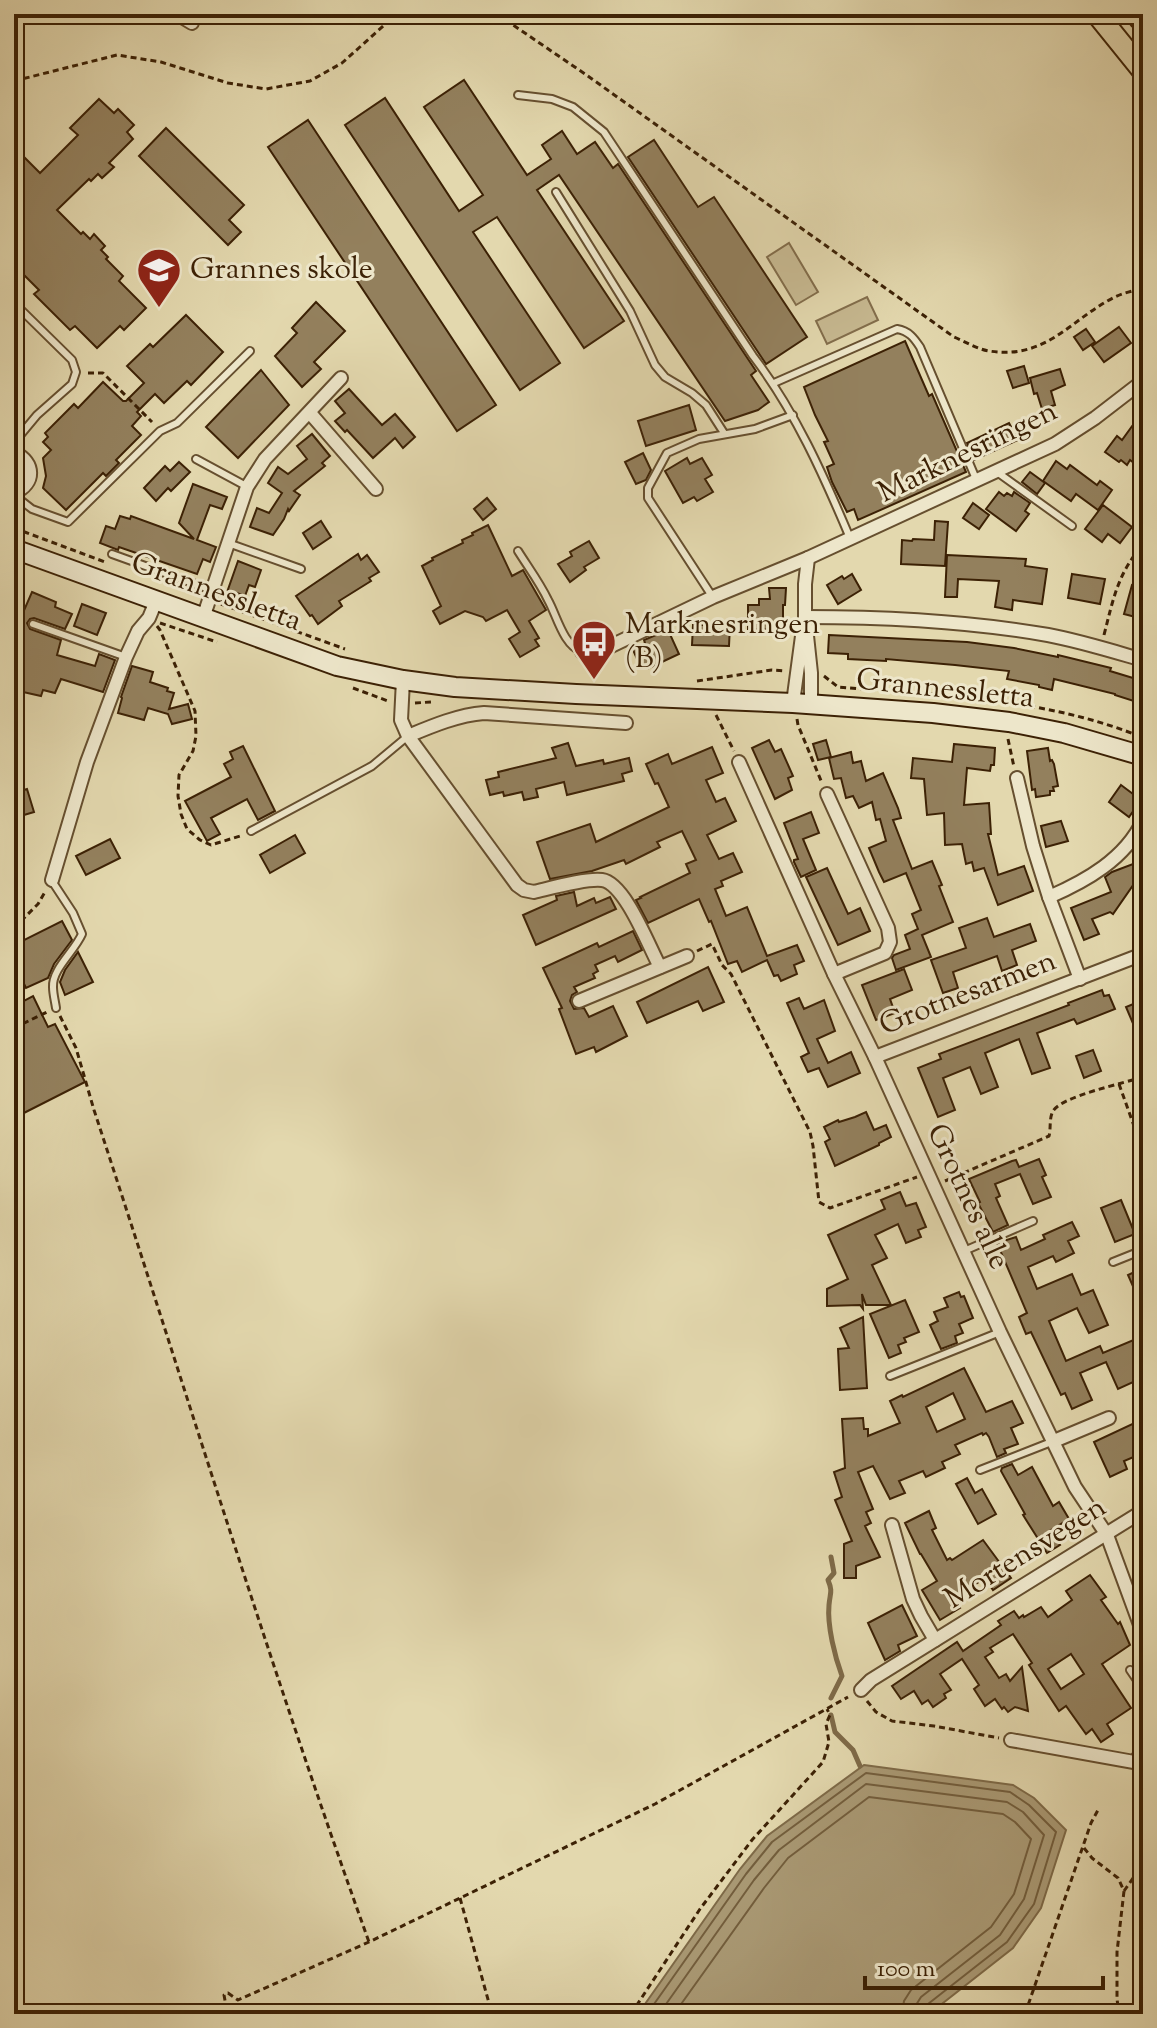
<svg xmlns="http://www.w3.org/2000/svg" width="1157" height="2028" font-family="'Sorts Mill Goudy',serif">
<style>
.green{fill:#c7b991;stroke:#826d4b;stroke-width:2}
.water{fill:#aa9a75;stroke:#7e6a48;stroke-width:2}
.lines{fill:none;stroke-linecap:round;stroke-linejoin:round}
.shore{stroke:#735e3d;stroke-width:2}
.stream{stroke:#7e6a48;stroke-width:5}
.building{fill:#93805d;stroke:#3c2105;stroke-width:2;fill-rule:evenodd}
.service-casing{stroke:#664f2f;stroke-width:10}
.minor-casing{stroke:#664f2f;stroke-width:16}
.secondary-casing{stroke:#3c2105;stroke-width:22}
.primary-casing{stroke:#3c2105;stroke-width:24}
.path{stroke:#3c2105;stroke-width:3;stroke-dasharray:6 4;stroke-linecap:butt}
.service{stroke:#ede6ca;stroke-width:6}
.minor{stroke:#ede6ca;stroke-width:12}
.secondary{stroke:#ede6ca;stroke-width:18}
.primary{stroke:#e3d8ae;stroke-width:20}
.labels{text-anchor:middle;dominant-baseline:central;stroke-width:6;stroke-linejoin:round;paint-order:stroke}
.poi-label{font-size:30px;fill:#3c2105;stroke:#ede6ca;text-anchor:start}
.street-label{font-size:30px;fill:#3c2105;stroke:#ede6ca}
</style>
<rect width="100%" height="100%" fill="#e3d8ae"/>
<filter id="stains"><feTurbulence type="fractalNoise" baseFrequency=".0025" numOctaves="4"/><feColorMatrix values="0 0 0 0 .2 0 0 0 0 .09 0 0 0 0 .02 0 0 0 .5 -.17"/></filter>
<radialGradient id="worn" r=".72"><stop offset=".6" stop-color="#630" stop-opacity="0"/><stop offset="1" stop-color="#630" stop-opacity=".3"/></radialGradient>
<g class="green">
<polygon points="789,243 818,292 796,305 767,257"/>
<polygon points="867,297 878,320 827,344 816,321"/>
</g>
<polygon class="water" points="864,1765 1013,1785 1034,1798 1066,1830 1041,1908 1013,1948 929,2014 638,2014 740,1869 767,1836"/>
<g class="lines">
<g class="shore">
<polyline points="647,2014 746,1874 772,1842 866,1773 1010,1792 1029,1805 1056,1832 1034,1904 1007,1942 928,2004 925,2014"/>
<polyline points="659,2014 754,1880 779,1850 866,1784 1007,1802 1023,1812 1044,1835 1024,1899 1000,1935 921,1997 916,2005 914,2014"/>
<polyline points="674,2014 764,1888 788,1858 869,1797 1003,1814 1015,1822 1031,1839 1014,1894 991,1927 911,1990 904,2001 902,2014"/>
</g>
<g class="stream">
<path d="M831 1698 842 1676C835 1657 827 1626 829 1605 830 1593 833 1592 828 1580L834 1573 831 1557"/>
<polyline points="831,1715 835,1732 853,1750 860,1766"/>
</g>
</g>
<g class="building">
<polygon points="464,80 527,175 551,159 542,145 562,131 577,154 595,142 613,168 618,164 756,371 751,375 769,402 758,410 725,421 559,175 537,190 624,321 584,348 497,217 473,232 560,363 520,390 345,125 385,98 459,211 483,195 424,107"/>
<polygon points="99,99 114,113 118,109 134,125 127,132 133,139 109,163 114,167 102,178 98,174 91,181 89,179 57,210 81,234 83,232 90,239 94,234 105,246 101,250 108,257 106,259 123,276 119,281 146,308 124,330 120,326 97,348 75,326 70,330 34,294 39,290 14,265 14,147 40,173 78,135 70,128"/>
<polygon points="308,120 496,405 457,431 268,147"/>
<polygon points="166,128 244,205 229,220 241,232 228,245 139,156"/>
<polygon points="654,140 698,207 714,197 807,337 766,364 628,157"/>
<polygon points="316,302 345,331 314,362 321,369 302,387 275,356 297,333 292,328"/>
<polygon points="186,315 223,352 191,385 187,381 164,403 155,394 137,412 141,416 132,426 141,435 116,460 119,463 106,476 103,473 66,510 43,488 46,476 43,458 51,450 43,442 48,437 45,433 74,404 78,408 103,382 123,401 126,401 144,383 127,366 150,344 153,347"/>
<polygon points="1119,327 1131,343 1104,362 1092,346"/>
<polygon points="1086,329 1095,342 1083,350 1074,337"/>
<polygon points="905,341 929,396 932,394 966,472 858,520 854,509 847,512 832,482 827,467 834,464 824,442 828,441 815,415 804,387"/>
<polygon points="1024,366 1029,383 1013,388 1007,371"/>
<polygon points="1060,369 1065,385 1051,391 1055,405 1042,409 1037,393 1034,394 1030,378"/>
<polygon points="261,370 289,405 238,458 206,427"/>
<polygon points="349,389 382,425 395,414 415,437 403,448 395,438 373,458 347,430 345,432 335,421 345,413 335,401"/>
<polygon points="689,405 696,430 646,446 638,421"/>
<polygon points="1143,411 1143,470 1130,460 1127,465 1121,460 1119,462 1105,452 1117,436 1122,440"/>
<polygon points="1009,423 1018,440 974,460 967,443"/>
<polygon points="312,434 330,456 322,463 325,466 294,491 300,495 289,511 288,509 284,519 273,535 250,527 257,508 269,513 282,493 268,483 278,467 288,474 307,459 297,446"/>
<polygon points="643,453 651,470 646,480 636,484 625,462"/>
<polygon points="687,458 690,464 702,458 712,475 705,479 713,492 697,501 694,497 683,503 665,471"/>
<polygon points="1056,461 1067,469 1070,465 1097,485 1100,481 1112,490 1098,510 1076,494 1071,501 1043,481"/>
<polygon points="179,462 190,472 171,491 168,488 156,501 144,488 165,466 170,471"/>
<polygon points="1030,472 1045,483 1037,494 1022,482"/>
<polygon points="193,484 227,497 222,509 210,505 197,540 216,547 210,562 203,559 197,574 119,547 118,550 100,543 106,526 115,529 120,516 130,519 131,516 194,539 179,523"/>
<polygon points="999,492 1004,496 1007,493 1012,496 1014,492 1030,503 1025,511 1029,514 1016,531 986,509"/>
<polygon points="487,498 496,509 483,520 474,509"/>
<polygon points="973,503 989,515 979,529 963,518"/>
<polygon points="1103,505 1132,527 1120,543 1108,534 1102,542 1085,529"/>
<polygon points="321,521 331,537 313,549 303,533"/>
<polygon points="935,521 948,522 945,566 901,564 902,540 912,541 913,539 934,540"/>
<polygon points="488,525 512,576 523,570 546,610 529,621 539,638 535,640 539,646 520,657 509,639 520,632 507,610 486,621 483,617 465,611 440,624 433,611 441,606 422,566 433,560 432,558 463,543 462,540 473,535 472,533"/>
<polygon points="589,541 599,558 584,567 586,570 570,582 558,564 572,556 570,552"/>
<polygon points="358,554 361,560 367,555 379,572 369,578 371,581 339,601 342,606 318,624 312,615 310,616 296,596"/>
<polygon points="947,555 1026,559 1025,566 1047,569 1042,604 1013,600 1012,610 995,607 999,581 958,579 957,597 945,597"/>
<polygon points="238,561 261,570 255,587 249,585 245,596 234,592 229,600 225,598"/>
<polygon points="852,574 861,590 838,604 827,585 842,576 844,579"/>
<polygon points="1072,574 1105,579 1100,604 1068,598"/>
<polygon points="1132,585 1143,588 1143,619 1124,614"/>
<polygon points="769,588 786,588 785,605 783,605 783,630 748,629 748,605 759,605 759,599 770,599"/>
<polygon points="32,592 56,602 55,607 72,614 65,629 34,618 30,619 27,623 30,629 61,640 57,655 95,666 99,654 115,660 103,692 61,679 55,693 43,690 41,696 14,690 14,612 22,615"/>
<polygon points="82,604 106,613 97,635 74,626"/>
<polygon points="693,625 730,625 729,646 692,645"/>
<polygon points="663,632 664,634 669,632 679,654 649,668 648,665 641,668 633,650 645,643 644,640"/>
<polygon points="829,635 967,642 1014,648 1058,657 1058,655 1111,668 1110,671 1143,681 1143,704 1115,695 1115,694 1054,679 1052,690 1039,687 1039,685 1007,679 1009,671 955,665 886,659 886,661 848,659 848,654 828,653"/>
<polygon points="132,666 153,672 150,682 168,688 167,691 174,693 169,709 188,704 192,719 172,724 168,714 148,708 144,720 118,713 122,698 121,697"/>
<polygon points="769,740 775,752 781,749 793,776 788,778 792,790 775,799 752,748"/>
<polygon points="826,740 831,757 818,760 813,744"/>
<polygon points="568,743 576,766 603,760 604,764 629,758 632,771 622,774 624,781 567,795 564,782 536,789 538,797 524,800 522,792 504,796 503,792 490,795 486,780 499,777 498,772 556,758 552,748"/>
<polygon points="954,744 995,748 994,765 991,765 990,771 967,768 964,805 989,803 991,834 988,834 998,875 1024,866 1033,891 998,905 984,868 974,871 972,862 966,864 962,844 945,845 944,813 927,815 924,779 911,778 913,758 952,762"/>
<polygon points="243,746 275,811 258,820 247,799 211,818 220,834 207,841 185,801 231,777 224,764 233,759 230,752"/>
<polygon points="712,747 723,773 706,780 716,802 725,798 736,821 707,835 719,859 733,853 742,872 721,881 723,886 715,889 726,916 747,907 767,956 797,945 804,961 794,965 797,974 781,981 778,975 774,976 767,960 742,972 737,961 728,964 711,921 709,922 699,899 648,923 636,900 641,898 640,897 690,873 686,864 696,860 682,831 657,842 660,847 626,864 624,860 592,871 550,879 537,842 590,824 596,842 669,807 658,783 655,784 646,764 668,754 672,764"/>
<polygon points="1048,748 1050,761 1052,760 1054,764 1058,786 1053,787 1054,791 1050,791 1050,795 1036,797 1035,789 1032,790 1027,751"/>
<polygon points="851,752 853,763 861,761 866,781 883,773 898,808 901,818 893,820 912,869 932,861 942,885 939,886 953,922 922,935 931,957 896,970 892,958 894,955 910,949 905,935 918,929 912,914 921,910 906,873 884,882 879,872 869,848 886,841 880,819 876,820 872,802 859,808 853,796 846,798 841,778 834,779 829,758"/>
<polygon points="1121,785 1141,800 1129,817 1109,802"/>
<polygon points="27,789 34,812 14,818 14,793"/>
<polygon points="811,812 819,833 803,839 816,870 801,877 794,862 794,860 798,859 784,823"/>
<polygon points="1061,821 1068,841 1046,847 1041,826"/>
<polygon points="295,835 305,853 270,873 260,855"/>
<polygon points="110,839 120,858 86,875 76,856"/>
<polygon points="1133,864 1138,878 1113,914 1110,912 1092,919 1099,934 1084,940 1071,908 1111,892 1105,877 1112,872"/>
<polygon points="827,868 848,914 860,908 870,931 838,945 806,877"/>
<polygon points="574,892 577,906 594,898 596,903 610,897 616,909 536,945 523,915 557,900 556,896"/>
<polygon points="987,918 994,937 1030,924 1036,941 1012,950 1017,965 1002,971 997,956 953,972 958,988 943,993 931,960 966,948 959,928"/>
<polygon points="62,921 72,940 54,964 48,978 26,988 14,963 14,945"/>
<polygon points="633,931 642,950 618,962 615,956 595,965 598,971 593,974 595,978 574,987 577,992 572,995 570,1001 574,1009 584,1008 589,1017 613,1006 627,1036 596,1052 594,1047 576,1054 559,1009 562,1008 543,968 597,943 599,947"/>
<polygon points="78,952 93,982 65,995 60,982 65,970"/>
<polygon points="708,967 724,1002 703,1011 698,1001 647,1023 637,1002"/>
<polygon points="904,969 912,990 890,999 895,1013 876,1020 862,985"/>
<polygon points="1102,990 1104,996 1109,995 1115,1009 1077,1024 1074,1019 1037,1033 1050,1068 1032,1074 1019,1039 985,1053 998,1087 981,1094 970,1067 943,1078 955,1110 938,1117 918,1068 941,1059 939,1054 1069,1005 1068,1003"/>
<polygon points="33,996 48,1027 55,1024 85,1082 14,1118 14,1006"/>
<polygon points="799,998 804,1009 824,1000 835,1031 817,1039 828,1063 851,1052 860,1073 828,1087 819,1068 808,1072 801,1057 809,1053 787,1003"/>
<polygon points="1143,1000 1143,1047 1126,1007"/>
<polygon points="1093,1050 1101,1071 1084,1078 1076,1056"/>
<polygon points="866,1112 874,1130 886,1125 891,1137 879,1143 879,1145 835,1166 825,1142 830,1139 824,1127 838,1120 839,1122 855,1117"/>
<polygon points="1039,1159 1046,1175 1042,1177 1051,1197 1033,1204 1020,1174 995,1184 1000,1196 996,1198 1008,1225 993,1232 978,1203 980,1202 969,1179 1012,1161 1016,1160 1019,1167"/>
<polygon points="900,1192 906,1206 916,1203 926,1227 918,1230 921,1237 906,1243 898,1224 875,1235 887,1258 872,1265 891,1305 866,1305 862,1294 863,1309 860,1305 827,1306 827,1289 848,1279 828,1235 885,1209 881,1200"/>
<polygon points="1121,1200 1135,1234 1115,1242 1101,1208"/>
<polygon points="1072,1222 1079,1236 1068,1241 1074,1253 1056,1262 1053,1256 1028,1267 1037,1289 1072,1274 1081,1295 1093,1290 1108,1325 1089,1333 1077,1308 1049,1321 1066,1361 1100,1346 1103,1353 1143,1336 1143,1405 1133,1382 1118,1389 1106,1362 1080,1373 1092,1400 1072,1409 1065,1393 1061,1395 1031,1332 1026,1334 1019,1317 1027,1313 997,1243 1016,1237 1021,1250 1045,1239 1043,1235"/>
<polygon points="1143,1268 1143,1309 1128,1275"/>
<polygon points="959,1292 961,1297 964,1296 973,1318 959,1324 963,1333 955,1336 957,1343 941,1349 930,1325 938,1321 934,1312 948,1307 944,1298"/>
<polygon points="905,1300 919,1332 904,1338 906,1342 898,1345 901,1353 889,1358 870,1314"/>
<polygon points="863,1317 867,1388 840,1390 838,1349 849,1348 840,1328"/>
<path d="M964 1368 986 1412 1012 1401 1023 1423 1011 1428 1018 1444 1004 1449 1006 1453 997 1457 989 1437 986 1433 983 1435 982 1433 955 1445 960 1454 942 1462 945 1468 926 1477 923 1471 899 1481 905 1493 890 1499 873 1466 858 1472 873 1509 866 1512 871 1523 865 1526 880 1557 856 1566V1578H844V1544L852 1541 835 1500 842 1497 834 1472 845 1468 842 1419 863 1418 864 1429H868V1436L900 1423 890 1401 902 1395 903 1397ZM953 1393 965 1419 937 1432 926 1407Z"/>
<polygon points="1143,1419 1143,1453 1124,1461 1127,1469 1110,1477 1094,1442"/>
<polygon points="1012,1464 1018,1475 1032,1467 1053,1506 1059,1502 1069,1519 1051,1530 1060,1545 1047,1553 1023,1515 1025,1514 1001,1471 1002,1468"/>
<polygon points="967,1478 975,1493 982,1489 996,1514 978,1524 956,1484"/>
<polygon points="929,1511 936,1528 932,1530 947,1560 950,1558 952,1560 983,1540 1011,1578 993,1590 987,1581 984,1584 982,1580 954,1598 960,1608 940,1620 922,1590 937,1581 921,1554 920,1554 905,1523"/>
<path d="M1090 1575 1106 1597 1101 1600 1118 1624 1120 1622 1130 1645 1102 1664 1131 1708 1107 1724 1113 1734 1101 1742 1092 1729 1086 1734 1066 1706 1059 1711 1029 1665 1032 1663 1013 1634 990 1648 993 1652 985 1657 999 1678 1006 1674 1010 1681 1022 1667 1028 1711 1015 1707 1008 1712 1004 1707 1002 1709 995 1699 985 1706 974 1689 979 1685 962 1659 940 1674 951 1690 944 1694 946 1698 933 1707 928 1700 922 1704 914 1691 901 1699 892 1686 957 1642 963 1651 1001 1625 998 1621 1014 1611 1019 1618 1023 1615 1024 1617 1041 1607 1048 1617 1072 1600 1066 1591ZM1071 1654 1084 1674 1061 1689 1048 1669Z"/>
<polygon points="902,1605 917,1636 898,1645 900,1651 885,1660 868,1623"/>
</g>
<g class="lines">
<g class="service-casing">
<g id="service">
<polyline points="1131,50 1143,39"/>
<path d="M518 95 552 99 573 107 604 132 753 356C795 411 823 474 850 538"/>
<polyline points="556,192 630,311 655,365 665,377 692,393 706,405 724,433"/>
<polyline points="14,303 72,360 76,372 72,384 37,415 17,439 15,452"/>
<path d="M774 383 897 329C909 331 914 338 920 347L976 479"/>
<polyline points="196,459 246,486"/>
<polyline points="997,472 1072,526"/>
<polyline points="14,495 32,509 68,522 160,431 177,423 250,351"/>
<polyline points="228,543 301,569"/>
<path d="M518 551C528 567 540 583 548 600 557 616 563 645 582 652"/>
<polyline points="112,554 212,590"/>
<polyline points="712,596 648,498 648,488 667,453 699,439 755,429 793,415"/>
<polyline points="33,624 126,657"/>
<polyline points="251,831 372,766 408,736"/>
<path d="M52 881 73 913 82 934C74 952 52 969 53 987 53 994 55 1001 56 1008"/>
<polyline points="964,1251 1033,1221"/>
<polyline points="1113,1262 1143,1250"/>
<polyline points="890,1376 1000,1332"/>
<polyline points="980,1470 1054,1441"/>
<polyline points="1130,1670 1143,1689"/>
</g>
</g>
<g class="minor-casing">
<g id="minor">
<polyline points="177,14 192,23"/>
<polyline points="310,413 376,489"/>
<path d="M14 452C35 463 36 483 14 493"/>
<polyline points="808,558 805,584 805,617 811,673 811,704"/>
<path d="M805 617C887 617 968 621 1048 635 1080 641 1112 651 1143 660"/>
<polyline points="203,618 247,487 265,459 341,378"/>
<polyline points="582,652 611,646 713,597 808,558 1055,444 1095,418 1143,381"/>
<path d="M403 680 401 720 408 736 517 885 524 890 534 892C551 888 586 878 602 880 625 883 649 947 660 967"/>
<polyline points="793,703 802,636"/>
<path d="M408 736C432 726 458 715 484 713L626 723"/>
<polyline points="739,762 834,974 875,1057 1000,1332 1075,1487 1107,1535 1143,1633"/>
<polyline points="1017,778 1033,846 1049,897 1080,979"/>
<polyline points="827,794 888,928 890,942 885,953 834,974"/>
<polyline points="52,880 87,762 126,657 138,631 149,618 156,601"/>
<path d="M1049 897C1086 881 1125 859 1143 821"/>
<polyline points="579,1001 687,956"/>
<polyline points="875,1057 1143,954"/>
<polyline points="1054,1441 1109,1418"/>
<polyline points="892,1525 913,1599 921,1616 935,1640"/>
<polyline points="861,1690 871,1680 1143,1511"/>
<polyline points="1011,1740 1134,1762 1143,1752"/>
</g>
</g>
<g class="secondary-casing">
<polyline id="secondary" points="14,549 337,666 403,680 455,687 576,694 793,703 933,713 1009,722 1064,733 1143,756"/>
</g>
<g class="primary-casing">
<polyline id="primary" points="1097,14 1143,71"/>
</g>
<g class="path">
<path d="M497 14 585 74 954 337C966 342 977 349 989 351 1046 360 1070 320 1113 298 1122 293 1133 291 1143 288"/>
<polyline points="1123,14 1136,31"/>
<polyline points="14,81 117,55 161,62 228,83 266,89 310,81 342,63 390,20 400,14"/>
<polyline points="88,373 103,373 152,422"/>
<polyline points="14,528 105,562"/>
<polyline points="221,604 345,649"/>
<polyline points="160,623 217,642"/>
<polyline points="157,626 160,630 195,711 196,736 193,751 179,775 178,796 181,814 187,829 200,840 211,845 240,836"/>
<path d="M1104 635C1113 600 1118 572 1143 545"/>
<path d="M824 676 838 687C939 695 1044 698 1139 736"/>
<polyline points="697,681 772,670 785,671"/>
<polyline points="353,688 388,701"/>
<polyline points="415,703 431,702"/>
<polyline points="716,715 734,751"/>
<polyline points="797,719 798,725 822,783"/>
<polyline points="1008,739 1014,767"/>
<polyline points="14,928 38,904 45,892"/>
<polyline points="697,951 712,944 722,965 731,974 810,1132 813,1146 819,1202 830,1208 917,1177"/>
<path d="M60 1016 76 1048 94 1110C185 1387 270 1667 369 1942"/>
<polyline points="14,1028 47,1012"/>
<polyline points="1119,1084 1143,1151"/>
<path d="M945 1181 1049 1136C1051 1129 1049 1118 1053 1111 1062 1096 1125 1083 1143 1077"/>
<polyline points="867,1701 876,1712 892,1721 934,1726 999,1738"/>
<polyline points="1084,1848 1092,1858 1118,1878 1124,1891 1117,1952 1117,1999 1119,2014"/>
<polyline points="1124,1891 1143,1864"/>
<polyline points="460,1898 492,2014"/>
<polyline points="214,2014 226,2006 224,1995 228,1993 238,2000 369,1942 655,1804 848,1697"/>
<polyline points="631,2014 700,1909 752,1840 823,1762 829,1742 826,1724 830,1715 827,1709"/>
<polyline points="1025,2014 1091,1823 1098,1810"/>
</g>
<use href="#service" class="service"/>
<use href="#minor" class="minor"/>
<use href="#secondary" class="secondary"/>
<use href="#primary" class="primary"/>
</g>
<defs>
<g id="school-pin" transform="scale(2.3)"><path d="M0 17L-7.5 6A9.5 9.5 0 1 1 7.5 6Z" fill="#8f2418" stroke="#ede6ca"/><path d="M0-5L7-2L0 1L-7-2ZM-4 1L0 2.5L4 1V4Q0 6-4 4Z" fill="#fff"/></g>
<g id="bus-pin" transform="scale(2.3)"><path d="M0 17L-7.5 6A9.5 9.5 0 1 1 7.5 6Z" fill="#8f2418" stroke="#ede6ca"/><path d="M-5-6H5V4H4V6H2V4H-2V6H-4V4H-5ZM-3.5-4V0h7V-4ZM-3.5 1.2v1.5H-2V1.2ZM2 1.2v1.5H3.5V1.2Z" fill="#fff"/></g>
</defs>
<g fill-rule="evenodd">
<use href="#school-pin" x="159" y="270"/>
<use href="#bus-pin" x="594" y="642"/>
</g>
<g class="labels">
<g class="poi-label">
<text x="190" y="270">Grannes skole</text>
<text x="625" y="625">Marknesringen<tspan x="625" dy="34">(B)</tspan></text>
</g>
<g class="street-label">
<text transform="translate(968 453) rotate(-26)">Marknesringen</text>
<text transform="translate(216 593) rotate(20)">Grannessletta</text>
<text transform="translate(945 690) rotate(6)">Grannessletta</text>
<text transform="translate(968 994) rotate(-21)">Grotnesarmen</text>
<text transform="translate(967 1197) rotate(65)">Grotnes alle</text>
<text transform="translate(1026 1554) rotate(-32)">Mortensvegen</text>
</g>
</g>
<rect width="1157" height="2028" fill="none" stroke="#e3d8ae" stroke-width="48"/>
<rect x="16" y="16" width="1125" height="1996" fill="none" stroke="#3c2105" stroke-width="4"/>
<rect x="24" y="24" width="1109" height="1980" fill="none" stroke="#3c2105" stroke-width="2"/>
<path d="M865 1976v12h238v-12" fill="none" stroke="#3c2105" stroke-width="4"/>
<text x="877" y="1976" font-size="24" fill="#3c2105" stroke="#ede6ca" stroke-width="6" paint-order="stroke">100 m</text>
<rect width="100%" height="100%" filter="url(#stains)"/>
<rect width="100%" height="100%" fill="url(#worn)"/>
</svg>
